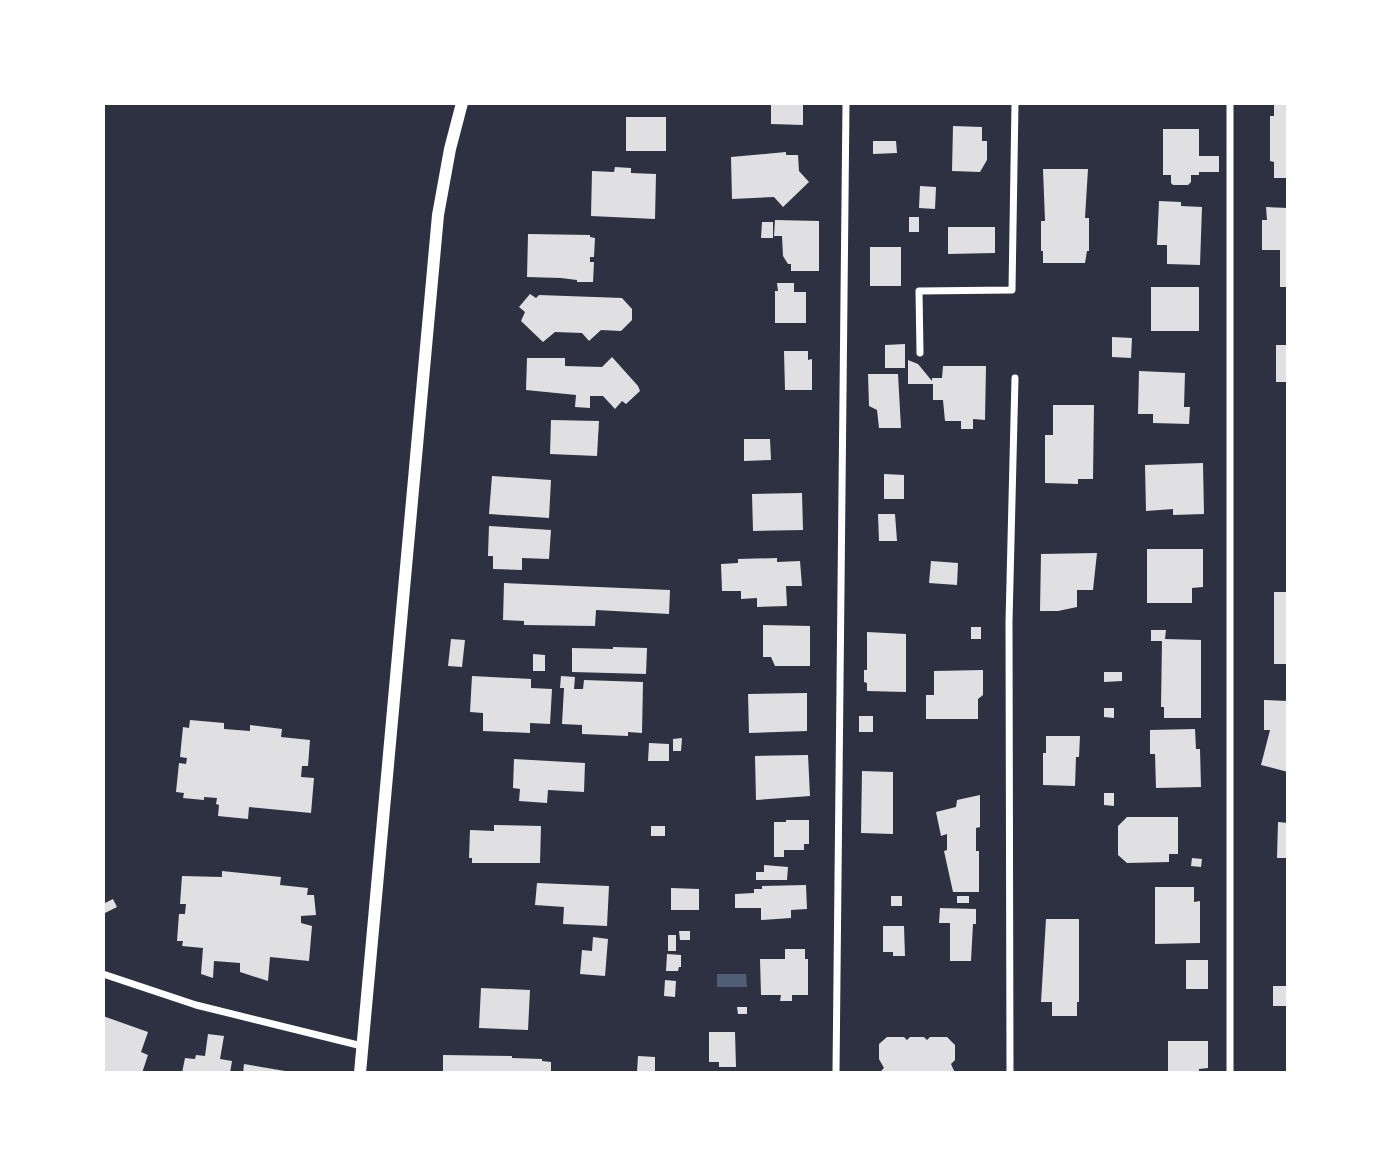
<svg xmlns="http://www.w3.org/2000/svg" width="1391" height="1176" font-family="'Work Sans',sans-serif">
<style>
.water{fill:#4f5d75}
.building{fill:#e0e0e3}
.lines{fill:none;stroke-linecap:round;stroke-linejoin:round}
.minor{stroke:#fff;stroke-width:7}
.tertiary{stroke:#fff;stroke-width:12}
</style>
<rect width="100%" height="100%" fill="#2d3142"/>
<polygon class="water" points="746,974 747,987 717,987 717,974"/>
<g class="building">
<polygon points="771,103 803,103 803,125 771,124"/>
<polygon points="1274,103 1288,103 1288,178 1274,178 1274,162 1270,161 1270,116 1274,116"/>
<rect x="626" y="117" width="40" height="34"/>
<polygon points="953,126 982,127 982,141 987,141 987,160 980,172 952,171"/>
<polygon points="1163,129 1199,129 1199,156 1219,156 1219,172 1199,172 1199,175 1191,175 1191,182 1188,185 1173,185 1171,183 1171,175 1163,175"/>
<polygon points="873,141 896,141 897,153 873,154"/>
<polygon points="786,152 786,155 798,155 799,171 809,182 783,207 774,197 732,199 731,157"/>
<polygon points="615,167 631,168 631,173 656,174 655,219 591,216 592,171 614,172"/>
<polygon points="1043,169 1088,169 1085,218 1089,218 1089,251 1087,251 1085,263 1043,263 1043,251 1041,251 1041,221 1045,221"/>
<polygon points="920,186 936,187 935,209 919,208"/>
<polygon points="1159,201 1181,202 1181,206 1202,207 1200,265 1167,264 1167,245 1157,245"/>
<polygon points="1266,207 1288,208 1288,287 1280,287 1280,250 1262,250 1262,220 1267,220"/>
<rect x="909" y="217" width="10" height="15"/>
<polygon points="775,220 819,221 819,271 791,271 791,264 788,264 783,256 782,236 774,236"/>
<polygon points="762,222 773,222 773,238 761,238"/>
<polygon points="948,227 995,227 995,253 948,254"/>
<polygon points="528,234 590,235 590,237 595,238 594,257 590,257 590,262 594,262 593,282 577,282 577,280 561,278 527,277"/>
<rect x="870" y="247" width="31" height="39"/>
<polygon points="777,283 794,283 794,292 806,292 806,323 775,323 775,291 778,291"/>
<rect x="1151" y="287" width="48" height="44"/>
<polygon points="530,294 536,298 539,295 622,298 632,309 632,320 621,331 601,330 589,341 582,333 555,332 543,342 521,321 525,312 519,307"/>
<polygon points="1112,337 1132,338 1131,358 1112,357"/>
<polygon points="905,344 905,368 885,368 885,345"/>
<rect x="1276" y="345" width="12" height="37"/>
<polygon points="784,351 808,351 808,360 812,359 812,390 785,390"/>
<polygon points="612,357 638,386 640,391 626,404 622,401 615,409 603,396 590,396 590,408 575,407 576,395 526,390 527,358 565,358 565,366 602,367"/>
<polygon points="908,360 918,364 932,381 932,378 942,378 943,366 986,366 985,420 973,419 973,429 961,429 961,421 945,421 943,400 933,400 933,384 908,384"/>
<polygon points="1139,371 1185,373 1184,407 1190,407 1189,424 1153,423 1153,414 1138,414"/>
<polygon points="868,374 898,374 901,428 879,428 877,410 869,406"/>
<polygon points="1053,405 1094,405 1093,479 1078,479 1078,484 1045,483 1045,435 1053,435"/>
<polygon points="551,420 599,421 597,456 550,454"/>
<polygon points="744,439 770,439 771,460 744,461"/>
<polygon points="1203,463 1204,514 1173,515 1173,509 1146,511 1145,465"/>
<polygon points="884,474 904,475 904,499 884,499"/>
<polygon points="492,476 551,480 549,518 489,514"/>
<polygon points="802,493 803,530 753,531 752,494"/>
<polygon points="878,514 895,514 897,541 879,541"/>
<polygon points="489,526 551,530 549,559 522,558 522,570 493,569 493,556 488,556"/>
<polygon points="1147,549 1203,549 1203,587 1192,588 1192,603 1147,603"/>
<polygon points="1097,553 1093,590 1077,590 1077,607 1058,611 1040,611 1041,554"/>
<polygon points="777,558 777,562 800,561 802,586 786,586 787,606 757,607 757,598 741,599 741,591 722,591 721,564 738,563 738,559"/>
<polygon points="931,561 958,563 957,585 929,583"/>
<polygon points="504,583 670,590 669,614 596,610 595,626 524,625 524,621 503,620"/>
<rect x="1274" y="592" width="14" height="72"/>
<polygon points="763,625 810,626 810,666 775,666 771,657 763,657"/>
<rect x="971" y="627" width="10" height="12"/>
<polygon points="1151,630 1166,630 1165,639 1201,640 1201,718 1164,718 1164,707 1161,707 1162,641 1151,641"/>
<polygon points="867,632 906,634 906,692 867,691 867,683 864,682 864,670 867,670"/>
<polygon points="451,639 465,640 462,667 448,666"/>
<polygon points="613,647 647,648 646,674 572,672 572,648 613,649"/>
<polygon points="533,654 545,655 545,671 533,671"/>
<polygon points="983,670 983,695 978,699 978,719 926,719 926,695 934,695 934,671"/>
<polygon points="1104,672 1122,672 1122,681 1104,682"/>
<polygon points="472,676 531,679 531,688 552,689 550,724 530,723 530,733 483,731 483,713 470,712"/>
<polygon points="561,676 575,677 574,689 583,689 584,680 643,682 642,733 628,732 628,736 582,734 582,725 562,724 564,688 560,688"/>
<polygon points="807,693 807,731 749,733 748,694"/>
<polygon points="1264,700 1288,701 1288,772 1261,765 1270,730 1264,730"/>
<polygon points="1104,708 1114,708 1114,718 1104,717"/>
<rect x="859" y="716" width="14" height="16"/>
<polygon points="190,720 224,723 224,729 250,731 250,725 282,729 281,737 310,740 308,766 302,766 301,777 314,778 311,813 249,807 248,819 218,816 219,805 216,804 217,798 204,797 204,800 183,798 184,793 176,792 179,763 186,764 187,758 180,757 183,727 189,728"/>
<polygon points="1195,729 1196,749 1200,749 1201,787 1156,788 1155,754 1150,754 1150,730"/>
<polygon points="1046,736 1080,736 1079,757 1076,757 1075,786 1043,785 1043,753 1046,753"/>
<polygon points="682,738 681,751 673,751 673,739"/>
<polygon points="649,743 669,744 669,761 648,761"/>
<polygon points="808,755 810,796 756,800 755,756"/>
<polygon points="514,759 585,763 584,792 548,790 547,803 519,801 520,789 513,788"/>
<polygon points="862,771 893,772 893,834 861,833"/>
<polygon points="1104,793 1114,793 1114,806 1104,805"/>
<polygon points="980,795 980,827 976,828 976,851 979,851 979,892 953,892 944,851 947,850 947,834 941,836 936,812 956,807 957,800"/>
<polygon points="1127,817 1178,817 1178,854 1169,854 1169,862 1127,863 1118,855 1118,826"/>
<polygon points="786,820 809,820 809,844 804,844 804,850 784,850 784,857 774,857 774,822 786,822"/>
<polygon points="1278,822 1288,823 1288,858 1277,858"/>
<polygon points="494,825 541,826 540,863 472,863 472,858 469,858 470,830 494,831"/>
<rect x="651" y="826" width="14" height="10"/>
<polygon points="1192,858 1202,859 1201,867 1191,866"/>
<polygon points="764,865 788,867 787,880 756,880 756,872 764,872"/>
<polygon points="222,871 281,877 280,885 308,888 307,895 314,895 316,915 301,916 301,923 312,926 309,961 270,957 268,981 240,972 240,963 214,961 213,978 201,974 203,948 182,946 183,941 177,941 179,914 185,914 186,904 180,904 182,876 222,877"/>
<polygon points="537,883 609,886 607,926 563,924 564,907 535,905"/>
<polygon points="806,885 807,909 791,910 791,918 761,920 761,908 735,908 735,894 754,893 754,889 762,889 762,886"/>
<polygon points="1155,887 1194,887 1194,902 1200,901 1200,943 1155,944"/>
<polygon points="671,888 699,889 699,910 671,910"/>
<rect x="891" y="896" width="11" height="10"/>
<rect x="957" y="896" width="12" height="7"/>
<polygon points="113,899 117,907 103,914 103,904"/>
<polygon points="940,908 976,909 976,924 973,924 971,961 950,961 950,923 939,923"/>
<polygon points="1046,919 1079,919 1079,1002 1077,1002 1077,1016 1052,1016 1052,1002 1041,1002"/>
<polygon points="883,926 904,926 905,956 893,956 893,952 883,952"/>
<polygon points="679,931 690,931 690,940 680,940"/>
<rect x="668" y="935" width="8" height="16"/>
<polygon points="593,937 608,939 605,976 580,974 582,950 592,951"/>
<polygon points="785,949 805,949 805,959 808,959 808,995 792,995 792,1001 780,1001 781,995 761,995 760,959 785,959"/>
<polygon points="667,954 681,955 681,967 679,967 678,971 666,971"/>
<rect x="1186" y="960" width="22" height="29"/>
<polygon points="665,980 676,981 675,997 664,996"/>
<rect x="1273" y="986" width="15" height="20"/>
<polygon points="481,988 530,990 528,1030 479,1028"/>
<polygon points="737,1007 747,1007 747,1014 738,1014"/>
<polygon points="103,1016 148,1032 141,1052 148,1055 142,1073 103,1073"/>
<polygon points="709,1032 735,1032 736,1067 719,1067 719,1062 709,1062"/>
<polygon points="208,1034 224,1036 220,1059 232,1061 230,1073 182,1073 185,1058 195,1059 196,1055 205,1056"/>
<polygon points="887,1037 904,1037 907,1040 910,1037 924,1037 927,1040 930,1037 947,1037 955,1045 955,1060 951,1064 955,1073 879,1073 884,1068 879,1059 879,1044"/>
<polygon points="1168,1041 1208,1041 1208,1068 1199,1069 1199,1073 1168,1073"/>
<polygon points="443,1055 512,1056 512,1058 542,1059 542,1061 551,1062 551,1073 443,1073"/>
<polygon points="638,1056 655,1057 655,1073 637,1072"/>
<polygon points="244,1064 285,1071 285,1073 243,1073"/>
</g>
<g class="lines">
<g class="minor">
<polyline points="1230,103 1230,1073"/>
<polyline points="920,353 919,291 1012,290 1015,103"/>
<polyline points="103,974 196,1005 362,1046"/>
<polyline points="836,1073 846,103"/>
<polyline points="1010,1073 1009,622 1015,378"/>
</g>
<polyline class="tertiary" points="360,1073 438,215 450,149 462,103"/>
</g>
<rect width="1391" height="1176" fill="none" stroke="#ffffff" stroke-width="210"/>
</svg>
